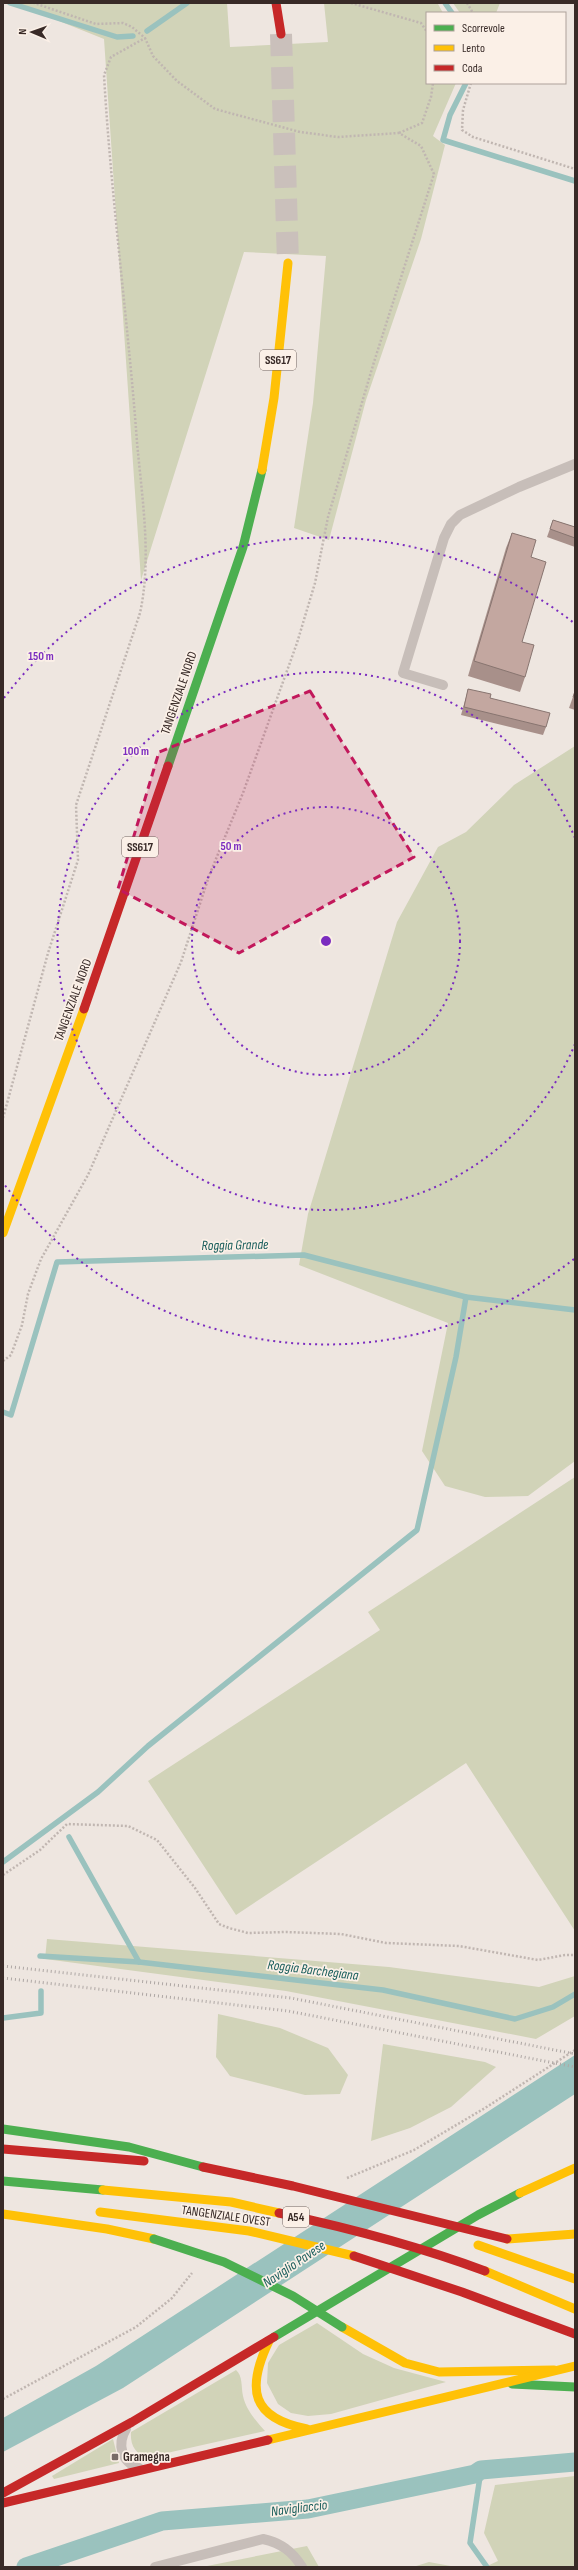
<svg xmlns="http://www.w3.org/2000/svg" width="578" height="2570" font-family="'Sofia Sans Condensed',sans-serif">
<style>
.green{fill:#d1d3b8}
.water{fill:#9ac2be}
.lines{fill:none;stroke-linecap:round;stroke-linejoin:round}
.stream{stroke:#9ac2be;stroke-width:5.5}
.canal{stroke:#9ac2be;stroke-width:19}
.highway-tunnel{stroke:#cac0bb;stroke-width:22;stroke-dasharray:22 11;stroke-linecap:butt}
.path{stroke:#c0b6b1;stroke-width:2.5;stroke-dasharray:2 2;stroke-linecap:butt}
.lane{stroke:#c7beb9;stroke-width:10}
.fast{stroke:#4caf50;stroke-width:9}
.slow{stroke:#ffc107;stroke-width:9}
.jam{stroke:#c62828;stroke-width:9}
.rail{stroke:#aea7a4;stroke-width:3;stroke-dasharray:1 3;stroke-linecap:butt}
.fast-bridge{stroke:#4caf50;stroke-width:9}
.slow-bridge{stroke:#ffc107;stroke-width:9}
.jam-bridge{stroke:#c62828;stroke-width:9}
.wall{fill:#a8908a}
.building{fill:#c3a7a0;stroke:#887570}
.marked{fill:#c2185b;fill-opacity:0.2;stroke:#c2185b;stroke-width:3;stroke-dasharray:8 5;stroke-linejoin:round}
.ring{fill:none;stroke:#7b2cbf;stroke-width:2;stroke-dasharray:2 4}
.poi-dot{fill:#786c68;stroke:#fbf0e7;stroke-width:1.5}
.labels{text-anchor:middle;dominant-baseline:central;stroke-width:3.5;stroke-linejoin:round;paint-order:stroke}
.shield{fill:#fbf0e7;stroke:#726561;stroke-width:1}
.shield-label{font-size:12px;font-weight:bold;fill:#382a27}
.street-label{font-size:13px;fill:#382a27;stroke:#fbf0e7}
.poi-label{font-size:13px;font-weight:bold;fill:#382a27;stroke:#fbf0e7;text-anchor:start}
.water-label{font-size:14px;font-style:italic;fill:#185d5b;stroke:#fbf0e7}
.centre{fill:#7b2cbf;stroke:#fbf0e7;stroke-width:2}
.ring-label{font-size:12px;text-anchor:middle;font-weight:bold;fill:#7b2cbf;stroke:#fbf0e7;stroke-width:3.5;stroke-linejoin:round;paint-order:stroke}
</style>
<rect width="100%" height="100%" fill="#eee6e0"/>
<g class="green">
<polygon points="14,3 227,3 230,47 328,42 324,3 438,4 443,13 427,13 427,83 456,83 433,136 445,145 421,239 366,400 329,540 294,528 313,403 326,256 244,252 141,580 104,39"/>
<polygon points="453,3 500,3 496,13 460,13"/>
<polygon points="575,746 575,1461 528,1496 485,1497 445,1486 422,1451 448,1323 299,1265 308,1214 397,922 438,847 466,832 514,785"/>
<polygon points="575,1477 575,1931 466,1763 236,1915 148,1781 380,1630 368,1612"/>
<polygon points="47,1939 389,1967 539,1987 575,1976 575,2016 536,2039 286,1991 45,1959"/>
<polygon points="218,2014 280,2028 328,2048 348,2075 340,2094 305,2095 230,2076 216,2057"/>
<polygon points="383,2044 485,2062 496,2067 451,2107 410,2128 371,2141"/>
<polygon points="317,2323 363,2354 394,2368 446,2382 331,2414 308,2416 291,2413 278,2404 267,2383 268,2363 279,2345"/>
<path d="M236 2370C243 2376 241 2387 243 2396 246 2410 256 2421 265 2431L149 2457C135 2455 130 2445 131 2432Z"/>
<polygon points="113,2439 119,2463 54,2479 52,2476"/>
<polygon points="575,2476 575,2567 485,2567 498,2561 484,2533 495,2485"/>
<polygon points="307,2546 319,2567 202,2567"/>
<polygon points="429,2562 456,2567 413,2567"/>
</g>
<polygon class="water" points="575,2055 575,2094 123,2388 3,2452 3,2418 96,2366"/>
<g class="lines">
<g class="stream">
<polyline points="10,3 117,37 133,36"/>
<polyline points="445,3 452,13"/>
<polyline points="147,31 187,3"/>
<polyline points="466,83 450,115 443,140 575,181"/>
<polyline points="3,1412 11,1415 57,1262 304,1255 466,1297 575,1310"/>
<polyline points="69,1837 139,1962"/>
<polyline points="3,1862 98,1792 148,1746 417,1530 456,1357 466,1297"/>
<polyline points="40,1956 139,1962 383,1990 515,2019 553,2007 575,1994"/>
<polyline points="3,2018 41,2013 41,1991"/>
<polyline points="481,2470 470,2543 487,2567"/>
</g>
<polyline class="canal" points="26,2567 162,2521 308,2509 475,2474 481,2470 575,2462"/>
<polyline class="highway-tunnel" points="281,34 288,263"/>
<g class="path">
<polyline points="351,3 421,23 427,32"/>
<polyline points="467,3 473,13"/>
<polyline points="471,83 463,110 462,130 473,137 575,169"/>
<polyline points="399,133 422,123 431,97 433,83"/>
<path d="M3 1118 48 953 78 860 76 805 140 613C152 558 142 498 137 442 128 320 111 198 104 75L111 57 145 38"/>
<polyline points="3,1361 11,1355 22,1325 28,1294 41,1259 88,1175 181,962 209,876 243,793 297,643 315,583 328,517 374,362 434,174 421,146 399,133 338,137 300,132 215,109 177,81 153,56 145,38 132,27 123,23 96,24 34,3"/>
<polyline points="3,1875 40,1850 67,1824 128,1826 157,1840 195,1888 219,1924 229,1928 248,1933 286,1932 341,1934 386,1943 459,1946 538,1960 565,1955 575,1955"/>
<polyline points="347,2178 414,2150 485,2108 575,2050"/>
<polyline points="3,2399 136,2327 172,2298 192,2273"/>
</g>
<g class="lane">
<polyline points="443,685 403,673 444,538 451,524 460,515 519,487 575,464"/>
<path d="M126 2429C117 2444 121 2462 139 2468"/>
<path d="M155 2567 263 2539C281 2543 292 2551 302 2567"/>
</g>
<g class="fast">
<polyline points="168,766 243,547 262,470"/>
<polyline points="3,2129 129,2147 203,2167"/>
<polyline points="3,2181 103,2190"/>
<polyline points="274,2337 478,2215 520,2193"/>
<polyline points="512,2384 575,2387"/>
</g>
<g class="slow">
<polyline points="262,470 274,398 288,263"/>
<polyline points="3,1233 84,1009"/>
<polyline points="520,2193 575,2168"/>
<polyline points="3,2214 107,2229 154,2239"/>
<polyline points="507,2239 575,2234"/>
<polyline points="485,2271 575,2309"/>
<polyline points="342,2327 405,2363 439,2372 554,2370"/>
<path d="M269 2341C246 2389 251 2418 307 2429"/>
<polyline points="268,2440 575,2366"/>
</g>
<g class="jam">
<polyline points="276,3 281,34"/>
<polyline points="84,1009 168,766"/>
<polyline points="3,2149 144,2161"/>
<polyline points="3,2493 132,2422 274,2337"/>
<polyline points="3,2503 268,2440"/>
</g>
<g class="rail">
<polyline points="3,1966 291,1998 575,2054"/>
<polyline points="3,1978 288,2011 575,2067"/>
</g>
<polyline class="fast-bridge" points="154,2239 224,2262 293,2296 342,2327"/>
<g class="slow-bridge">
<polyline points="103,2190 231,2202 279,2213"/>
<polyline points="100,2212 249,2231 354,2256"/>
<polyline points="478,2245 575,2279"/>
</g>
<g class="jam-bridge">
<polyline points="203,2167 293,2186 507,2239"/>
<path d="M279 2213C349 2228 418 2246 485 2271"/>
<polyline points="354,2256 462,2292 575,2334"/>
</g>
</g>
<g class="wall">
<polygon points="553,520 575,527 575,547 547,537"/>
<polygon points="512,533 525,677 520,692 468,676 506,548"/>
<polygon points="468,689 490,698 546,727 543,735 461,715 466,697"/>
<polygon points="575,691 575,710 569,708"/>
</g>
<g class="building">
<polygon points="553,520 575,527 575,538 550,529"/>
<polygon points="512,533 536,540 531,557 546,562 522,642 534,645 525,677 474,661"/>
<polygon points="468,689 491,694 490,698 550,713 546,727 464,707"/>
<polygon points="575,691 575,697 573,697"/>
</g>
<path class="marked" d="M310 691 414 857 239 953 118 889 159 752Z"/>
<g class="ring">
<circle cx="326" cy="941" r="134"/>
<path d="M575 1044A269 269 0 1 1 575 838"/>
<path d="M574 1259A403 403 0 0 1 4 1184M4 698A403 403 0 0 1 574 623"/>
</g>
<rect class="poi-dot" x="111" y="2453" width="8" height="8" rx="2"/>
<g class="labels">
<g class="shield">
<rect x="260" y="350" width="36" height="20" rx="3"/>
<rect x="122" y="837" width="36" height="20" rx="3"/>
<rect x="283" y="2207" width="26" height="20" rx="3"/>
</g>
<g class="shield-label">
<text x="278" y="360">SS617</text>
<text x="140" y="847">SS617</text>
<text x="296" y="2217">A54</text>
</g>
<g class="street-label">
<text transform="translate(179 693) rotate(-71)">TANGENZIALE NORD</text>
<text transform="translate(73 1000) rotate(-70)">TANGENZIALE NORD</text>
<text transform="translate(226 2216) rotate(8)">TANGENZIALE OVEST</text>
</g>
<g class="poi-label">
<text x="123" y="2457">Gramegna</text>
</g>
<g class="water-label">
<text transform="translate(235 1245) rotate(-1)">Roggia Grande</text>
<text transform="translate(313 1970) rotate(7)">Roggia Barchegiana</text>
<text transform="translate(294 2264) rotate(-34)">Naviglio Pavese</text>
<text transform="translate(299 2508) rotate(-7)">Navigliaccio</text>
</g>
</g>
<circle cx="326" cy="941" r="6" class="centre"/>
<g class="ring-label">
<text x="41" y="660">150 m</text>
<text x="136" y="755">100 m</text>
<text x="231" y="850">50 m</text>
</g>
<rect width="578" height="2570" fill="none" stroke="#382a27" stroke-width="8"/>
<rect x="426" y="12" width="140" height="72" fill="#fbf0e7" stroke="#ada19a"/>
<rect x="434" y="25" width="20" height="6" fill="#4caf50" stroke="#ada19a"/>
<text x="462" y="32" font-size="12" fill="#382a27">Scorrevole</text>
<rect x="434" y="45" width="20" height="6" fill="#ffc107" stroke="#ada19a"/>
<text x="462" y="52" font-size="12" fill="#382a27">Lento</text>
<rect x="434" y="65" width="20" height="6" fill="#c62828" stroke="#ada19a"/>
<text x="462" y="72" font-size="12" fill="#382a27">Coda</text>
<g transform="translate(32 32) rotate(272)" stroke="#fbf0e7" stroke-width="3" paint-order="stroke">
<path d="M0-3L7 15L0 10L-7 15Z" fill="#382a27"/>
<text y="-6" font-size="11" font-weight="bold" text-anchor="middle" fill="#382a27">N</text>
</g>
</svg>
